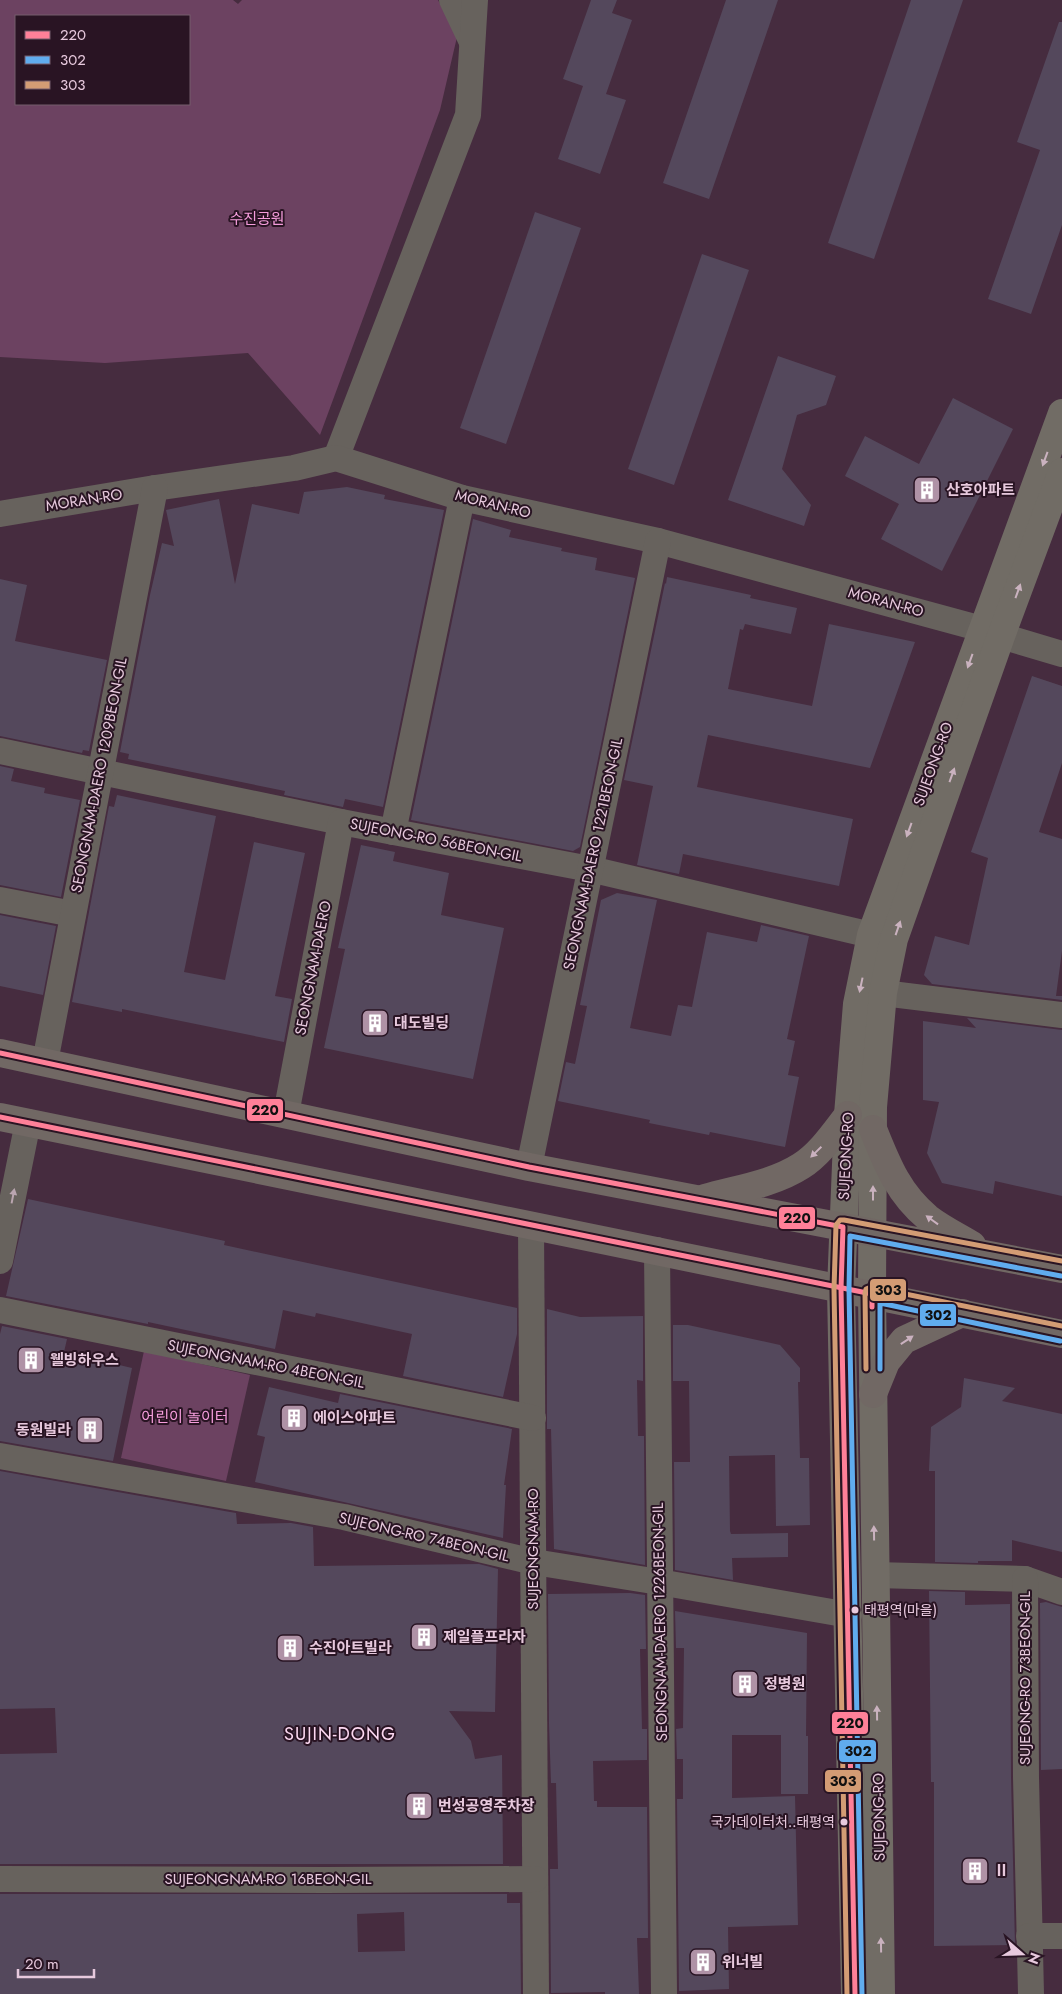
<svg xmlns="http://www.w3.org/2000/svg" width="1062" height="1994" font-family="Jost,'Noto Sans KR',sans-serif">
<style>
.green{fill:#6c4261;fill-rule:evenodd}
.building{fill:#54485c;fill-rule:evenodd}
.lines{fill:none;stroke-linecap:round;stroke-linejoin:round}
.street{stroke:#67625d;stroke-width:26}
.secondary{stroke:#716c65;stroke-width:28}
.primary{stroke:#716864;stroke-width:28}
.bus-1-casing{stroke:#291423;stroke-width:9}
.bus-2-casing{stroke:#291423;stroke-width:9}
.bus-3-casing{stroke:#291423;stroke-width:9}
.bus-1{stroke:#ff8098;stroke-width:5}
.bus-2{stroke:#60acee;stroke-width:5}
.bus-3{stroke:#d39c74;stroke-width:5}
.oneway{fill:#cab2bf}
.oneway2{fill:#cab1bf}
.oneway3{fill:#baa5b0}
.bus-dot{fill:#e7c9dd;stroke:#291423;stroke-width:2}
.labels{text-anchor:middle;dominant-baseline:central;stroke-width:4;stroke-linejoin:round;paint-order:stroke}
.bus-label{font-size:14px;fill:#e7c9dd;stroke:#291423;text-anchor:start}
.park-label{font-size:15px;fill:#f59ddc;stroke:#291423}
.poi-label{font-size:15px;font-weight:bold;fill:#e7c9dd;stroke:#291423;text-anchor:start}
.street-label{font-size:15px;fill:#e7c9dd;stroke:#291423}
.quarter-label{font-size:18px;letter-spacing:1px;fill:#fcd8f1;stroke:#291423}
.line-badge{stroke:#291423;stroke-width:2}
.pale-badge-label{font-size:14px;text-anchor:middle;font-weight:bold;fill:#111}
</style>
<rect width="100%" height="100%" fill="#462c3f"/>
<g class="green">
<path d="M0 0H233L238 4 242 0H438L457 37 440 110 320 435 248 353 105 363 0 357ZM16 16H189V104H16Z"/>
<polygon points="144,1351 250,1375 226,1481 121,1458"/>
</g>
<g class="building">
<polygon points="591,0 617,0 612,13 632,20 606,94 626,100 600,174 558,159 583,86 563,79"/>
<polygon points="726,0 778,0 709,199 663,183"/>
<polygon points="911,0 963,0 874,259 828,243"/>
<polygon points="1059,22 1062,22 1062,225 1031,314 988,299 1040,150 1017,142"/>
<polygon points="535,212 581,228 506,444 460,428"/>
<polygon points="702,254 749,270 674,485 628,469"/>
<polygon points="778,356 836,376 826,405 797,415 782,469 811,505 804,526 728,500"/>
<polygon points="953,398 1013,429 942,571 881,539 899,504 845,476 865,436 919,464"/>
<polygon points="347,487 385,495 384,499 444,510 383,807 345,799 343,807 284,795 285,791 128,759 129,754 120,752 150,595 162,543 174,546 166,510 219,499 235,584 252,504 299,514 304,492"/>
<polygon points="473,519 511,530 509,537 562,548 561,551 597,558 595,570 635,578 580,847 573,851 411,820"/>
<polygon points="667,577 751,595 750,598 797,608 791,634 745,624 743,630 740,629 728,689 812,706 829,624 915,642 870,768 708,735 697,787 853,819 839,886 683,854 679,874 637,865 653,786 624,780 665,583 666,584"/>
<polygon points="0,579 27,585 15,641 107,660 89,751 83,750 82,753 0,736"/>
<polygon points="1032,676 1062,686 1062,763 1039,832 1062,839 1062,951 1056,996 1062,996 1062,1000 932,984 924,975 935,936 969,945 988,858 971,852"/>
<polygon points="0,766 14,769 11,781 45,788 44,793 80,800 61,897 0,885"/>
<polygon points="117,795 216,816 184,972 225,980 254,842 305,853 275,996 292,999 284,1042 122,1009 122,1012 72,1002 109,806 114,807"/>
<polygon points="361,845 395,852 393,861 449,873 441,915 504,928 473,1079 324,1048 345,949 338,948"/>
<polygon points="617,893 657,900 630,1028 671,1036 678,1005 692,1007 707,932 757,942 761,925 809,936 787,1039 795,1041 788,1075 799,1077 785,1147 710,1132 709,1135 649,1123 650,1120 558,1101 566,1062 575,1064 587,1006 580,1005 601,900"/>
<polygon points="0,915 56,926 43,995 0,986"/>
<polygon points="967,1018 1062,1030 1062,1196 995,1181 993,1194 942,1183 927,1153 939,1102 923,1100 923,1021 976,1028"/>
<polygon points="28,1199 225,1241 224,1245 517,1308 517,1334 503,1397 403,1376 412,1334 316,1313 315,1317 283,1310 275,1349 148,1322 148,1324 6,1296"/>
<polygon points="547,1309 580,1317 643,1316 643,1381 637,1380 638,1436 644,1436 645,1565 554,1549 551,1429 547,1429"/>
<polygon points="673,1325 688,1325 780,1345 800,1368 800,1382 798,1382 800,1458 809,1458 810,1525 776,1526 775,1455 729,1456 730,1531 731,1534 788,1533 788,1557 732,1558 733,1580 675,1570 674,1462 690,1462 689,1381 673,1381"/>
<polygon points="2,1326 67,1339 64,1352 132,1368 113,1461 0,1441 0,1334"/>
<polygon points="964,1378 1015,1388 1002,1401 1062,1414 1062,1552 1012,1540 1012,1561 978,1561 978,1563 935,1562 935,1471 929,1471 931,1427 961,1407"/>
<polygon points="269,1387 338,1403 340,1394 512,1429 504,1485 506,1485 503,1538 255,1482 265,1437 257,1435"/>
<polygon points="0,1471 230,1512 236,1513 237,1524 291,1523 313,1527 314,1566 479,1564 498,1569 495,1712 449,1711 471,1741 475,1759 502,1755 503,1864 0,1864 0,1754 57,1753 55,1708 0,1709"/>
<polygon points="929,1591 965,1592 965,1605 1010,1604 1011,1777 1015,1945 934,1946 934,1782 931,1782"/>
<polygon points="630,1593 645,1595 646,1649 640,1649 642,1729 647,1729 647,1760 593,1761 594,1801 597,1801 597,1807 647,1807 648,1938 637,1938 639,1994 605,1994 605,1992 551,1993 550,1869 558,1869 556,1783 551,1783 549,1724 548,1594"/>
<polygon points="1046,1602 1062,1607 1062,1769 1041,1770 1040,1603"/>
<polygon points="675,1611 807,1633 806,1736 808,1736 808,1794 781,1794 781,1735 732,1735 732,1798 795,1796 798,1925 728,1927 729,1989 679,1991 677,1799 683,1799 683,1759 677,1759 676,1729 683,1728 684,1648 676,1648"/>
<path d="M0 1894H507V1903H520L521 1994H0ZM404 1912 405 1951 358 1952 357 1914Z"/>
</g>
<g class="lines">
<g class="street">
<polyline points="452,0 471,40"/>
<polyline points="336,458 468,115 475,0"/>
<polyline points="0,514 155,488 294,468 336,458 462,498 658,541 982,629"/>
<polyline points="1001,636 1062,654"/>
<polyline points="0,751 341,822 590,869 871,935"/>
<polyline points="393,832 462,498"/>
<polyline points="0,900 73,914"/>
<polyline points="883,993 1062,1015"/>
<polyline points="45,1062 155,488"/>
<polyline points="286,1114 341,822"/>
<polyline points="529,1167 658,541"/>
<polyline points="531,1225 536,1994"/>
<polyline points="657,1250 664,1994"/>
<polyline points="0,1261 28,1122"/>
<polyline points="0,1310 533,1418"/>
<polyline points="0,1456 344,1517 534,1562 659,1582 849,1615"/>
<polyline points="875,1575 1025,1579 1062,1592"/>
<polyline points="1025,1579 1026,1777 1031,1994"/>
<polyline points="0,1879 326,1880 535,1879"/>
<polyline points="1029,1936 1062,1936"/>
</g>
<g class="secondary">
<polyline points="855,1994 841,1289 848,1115 857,1004 871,935 1062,413"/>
<polyline points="881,1994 872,1294 873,1107 883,993 894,939 1001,636 1062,472"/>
</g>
<g class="primary">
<polyline points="0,1053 529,1167 1062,1269"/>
<polyline points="0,1117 1062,1334"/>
<path d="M873 1129C887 1164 898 1193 928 1218 941 1228 957 1236 972 1245"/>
<path d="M705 1198C736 1189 773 1184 801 1166 820 1154 834 1133 848 1115"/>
<polyline points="873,1394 886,1362 904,1340 962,1313"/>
</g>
<g class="bus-1-casing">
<g id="bus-1">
<polyline points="0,1053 529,1167 843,1227 841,1289 855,1994"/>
<polyline points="0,1117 872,1294 872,1307"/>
</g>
</g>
<g class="bus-2-casing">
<g id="bus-2">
<polyline points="880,1369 880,1303 1060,1341"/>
<polyline points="862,1994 849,1289 850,1236 1061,1276"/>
</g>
</g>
<g class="bus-3-casing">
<g id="bus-3">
<polyline points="866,1369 865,1293 866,1289 871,1287 1062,1326"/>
<polyline points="847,1994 834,1289 836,1225 840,1220 844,1220 1062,1261"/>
</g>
</g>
<use href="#bus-1" class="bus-1"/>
<use href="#bus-2" class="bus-2"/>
<use href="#bus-3" class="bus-3"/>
</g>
<defs><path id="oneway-solid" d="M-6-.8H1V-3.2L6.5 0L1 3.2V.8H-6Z" transform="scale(1.25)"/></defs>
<g class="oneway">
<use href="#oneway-solid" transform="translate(1045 459) rotate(110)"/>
<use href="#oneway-solid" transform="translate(1018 591) rotate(-70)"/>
<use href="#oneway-solid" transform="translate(970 661) rotate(110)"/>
<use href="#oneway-solid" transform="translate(952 775) rotate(-70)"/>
<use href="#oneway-solid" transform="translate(909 830) rotate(110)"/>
<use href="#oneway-solid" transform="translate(898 928) rotate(-71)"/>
<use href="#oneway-solid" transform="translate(861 985) rotate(102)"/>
<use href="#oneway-solid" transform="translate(873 1193) rotate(-90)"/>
<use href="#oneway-solid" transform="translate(874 1533) rotate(-91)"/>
<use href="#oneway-solid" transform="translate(877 1713) rotate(-91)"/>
<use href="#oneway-solid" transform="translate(881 1945) rotate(-91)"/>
</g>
<g class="oneway2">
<use href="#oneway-solid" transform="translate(816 1152) rotate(136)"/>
<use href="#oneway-solid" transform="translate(932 1220) rotate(-144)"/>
<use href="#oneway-solid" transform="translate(907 1340) rotate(-34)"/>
</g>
<use class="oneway3" href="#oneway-solid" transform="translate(13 1196) rotate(-79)"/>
<defs>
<g id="building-square" transform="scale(1.4375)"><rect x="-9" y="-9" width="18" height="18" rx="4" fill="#af92a6" stroke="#291423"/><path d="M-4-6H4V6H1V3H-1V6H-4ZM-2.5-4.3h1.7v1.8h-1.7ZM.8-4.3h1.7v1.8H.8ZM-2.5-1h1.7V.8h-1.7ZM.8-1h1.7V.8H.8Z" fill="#fff"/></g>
</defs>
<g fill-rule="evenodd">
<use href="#building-square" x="927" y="490"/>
<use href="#building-square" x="375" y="1023"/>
<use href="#building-square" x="31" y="1360"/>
<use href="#building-square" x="294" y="1418"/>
<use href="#building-square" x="90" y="1430"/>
<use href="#building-square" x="424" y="1637"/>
<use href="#building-square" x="290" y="1648"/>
<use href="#building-square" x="745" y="1684"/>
<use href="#building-square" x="419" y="1806"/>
<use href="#building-square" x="975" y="1871"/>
<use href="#building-square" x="703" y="1962"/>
</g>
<g class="bus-dot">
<circle cx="855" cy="1610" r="4.5"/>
<circle cx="844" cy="1822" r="4.5"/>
</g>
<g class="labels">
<g class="bus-label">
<text x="864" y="1610">태평역(마을)</text>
<text x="835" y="1822" text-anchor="end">국가데이터처..태평역</text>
</g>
<g class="park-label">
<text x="257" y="219">수진공원</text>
<text x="185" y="1417">어린이 놀이터</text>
</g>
<g class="poi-label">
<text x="946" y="490">산호아파트</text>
<text x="394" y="1023">대도빌딩</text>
<text x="50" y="1360">웰빙하우스</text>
<text x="313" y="1418">에이스아파트</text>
<text x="71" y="1430" text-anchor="end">동원빌라</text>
<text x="443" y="1637">제일플프라자</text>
<text x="309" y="1648">수진아트빌라</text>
<text x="764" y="1684">정병원</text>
<text x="438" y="1806">번성공영주차장</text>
<text x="994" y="1871">Ⅱ</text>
<text x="722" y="1962">위너빌</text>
</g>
<g class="street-label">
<text transform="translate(84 500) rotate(-9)">MORAN-RO</text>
<text transform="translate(493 504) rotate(14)">MORAN-RO</text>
<text transform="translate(886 602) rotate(15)">MORAN-RO</text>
<text transform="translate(933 764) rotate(-70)">SUJEONG-RO</text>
<text transform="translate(99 775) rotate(-79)">SEONGNAM-DAERO 1209BEON-GIL</text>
<text transform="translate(436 840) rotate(11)">SUJEONG-RO 56BEON-GIL</text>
<text transform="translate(593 854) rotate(-78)">SEONGNAM-DAERO 1221BEON-GIL</text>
<text transform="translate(313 968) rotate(-79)">SEONGNAM-DAERO</text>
<text transform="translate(846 1156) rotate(-87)">SUJEONG-RO</text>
<text transform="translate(266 1364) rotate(11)">SUJEONGNAM-RO 4BEON-GIL</text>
<text transform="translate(424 1537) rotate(13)">SUJEONG-RO 74BEON-GIL</text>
<text transform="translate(533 1549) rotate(-90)">SUJEONGNAM-RO</text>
<text transform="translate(660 1622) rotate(-91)">SEONGNAM-DAERO 1226BEON-GIL</text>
<text transform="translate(1025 1678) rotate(-90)">SUJEONG-RO 73BEON-GIL</text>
<text transform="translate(879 1817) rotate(-91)">SUJEONG-RO</text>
<text x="268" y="1879">SUJEONGNAM-RO 16BEON-GIL</text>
</g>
<g class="quarter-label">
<text x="340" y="1734">SUJIN-DONG</text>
</g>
</g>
<g class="line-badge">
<rect x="246" y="1098" width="38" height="24" rx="5" fill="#ff8098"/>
<rect x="778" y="1206" width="38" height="24" rx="5" fill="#ff8098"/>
<rect x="869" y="1278" width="38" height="24" rx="5" fill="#d39c74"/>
<rect x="919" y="1303" width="38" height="24" rx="5" fill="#60acee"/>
<rect x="831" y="1711" width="38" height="24" rx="5" fill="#ff8098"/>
<rect x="838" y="1739" width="39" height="24" rx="5" fill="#60acee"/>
<rect x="824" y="1769" width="38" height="24" rx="5" fill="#d39c74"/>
</g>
<g class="pale-badge-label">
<text x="265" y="1115">220</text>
<text x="797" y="1223">220</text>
<text x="888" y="1295">303</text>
<text x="938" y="1320">302</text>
<text x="850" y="1728">220</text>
<text x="858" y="1756">302</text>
<text x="843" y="1786">303</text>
</g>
<rect x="15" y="15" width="175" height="90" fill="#291423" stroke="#755c6d"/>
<rect x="25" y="31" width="25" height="8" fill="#ff8098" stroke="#755c6d"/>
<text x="60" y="40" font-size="15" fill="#e7c9dd">220</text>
<rect x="25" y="56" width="25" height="8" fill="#60acee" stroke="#755c6d"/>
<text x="60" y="65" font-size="15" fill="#e7c9dd">302</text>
<rect x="25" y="81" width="25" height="8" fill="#d39c74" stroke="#755c6d"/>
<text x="60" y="90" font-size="15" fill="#e7c9dd">303</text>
<g transform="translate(1022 1954) rotate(110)" stroke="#291423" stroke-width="4" paint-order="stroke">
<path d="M0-4L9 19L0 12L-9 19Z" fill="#e7c9dd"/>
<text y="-8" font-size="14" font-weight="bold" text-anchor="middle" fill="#e7c9dd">N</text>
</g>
<path d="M18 1969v8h76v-8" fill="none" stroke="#e7c9dd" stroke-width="2.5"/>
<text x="25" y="1969" font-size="15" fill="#e7c9dd" stroke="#291423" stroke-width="4" paint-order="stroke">20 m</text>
</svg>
